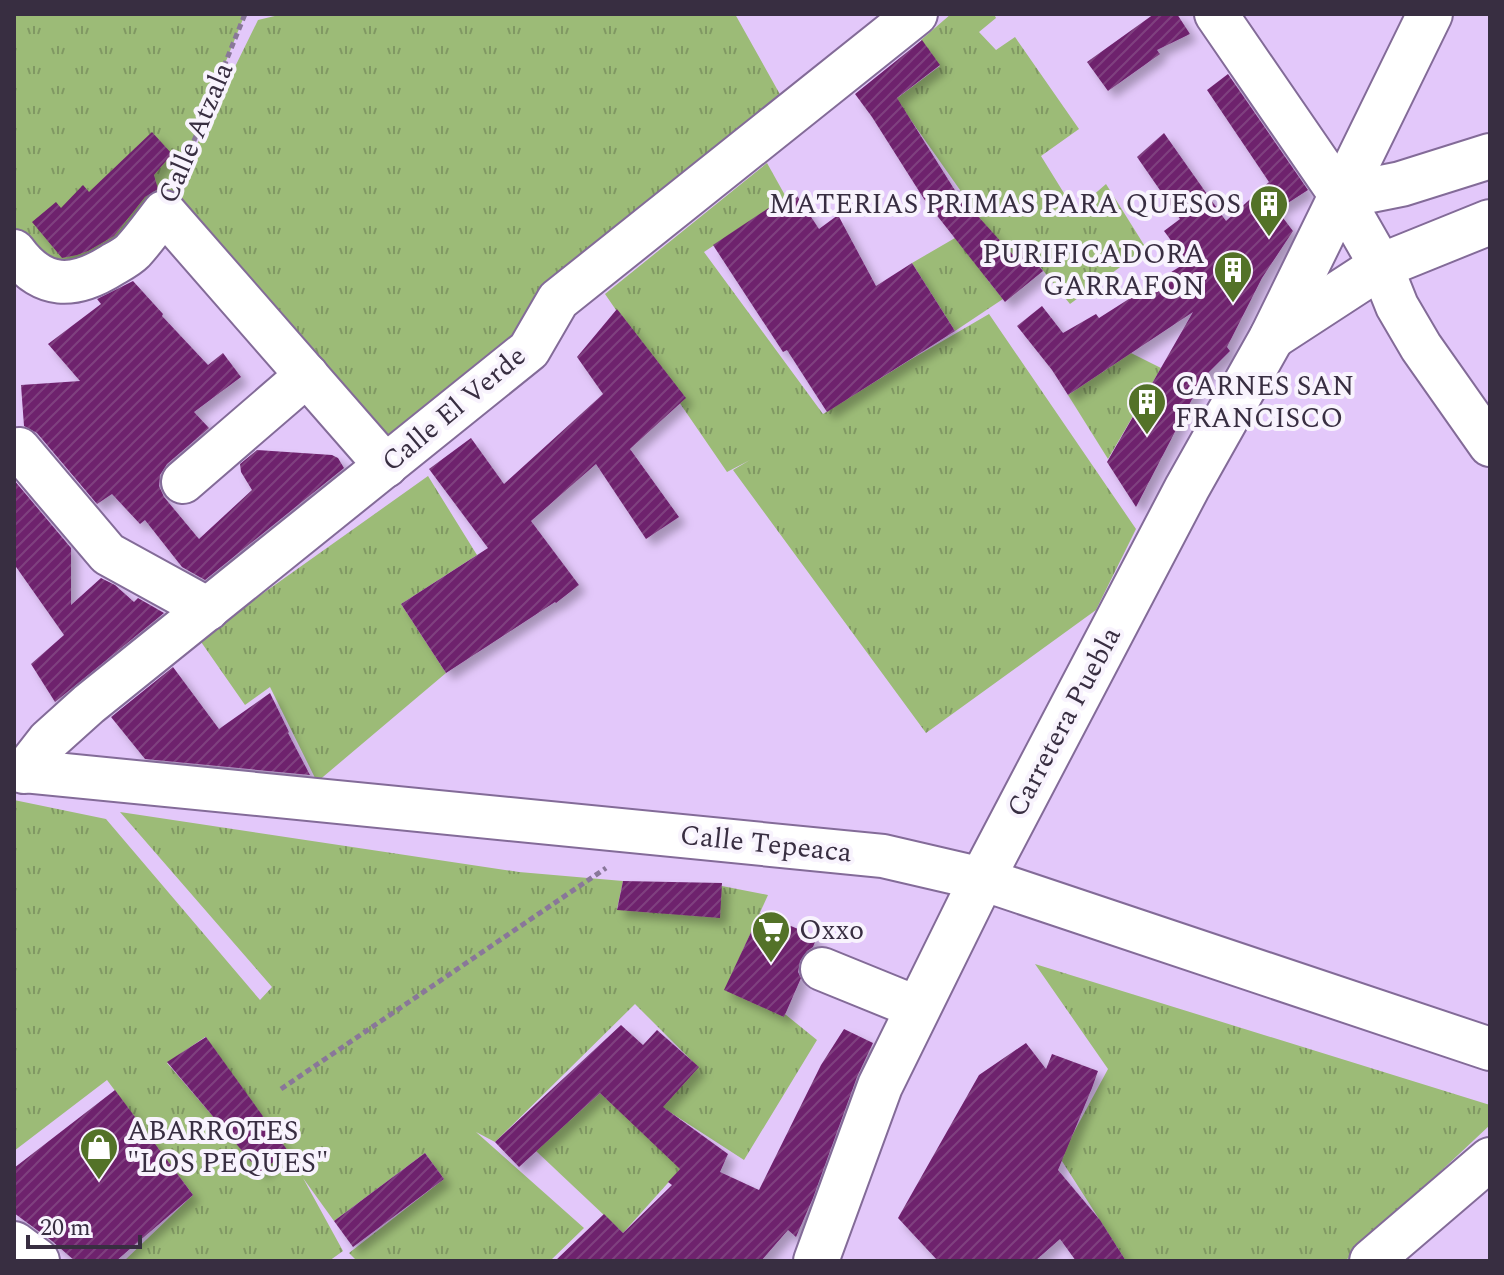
<svg xmlns="http://www.w3.org/2000/svg" width="1504" height="1275" font-family="Spectral,serif">
<style>
.grass{fill:url(#grass-tufts);fill-rule:evenodd}
.building{fill:url(#building-hatch);filter:url(#shadow)}
.lines{fill:none;stroke-linecap:round;stroke-linejoin:round}
.minor-casing{stroke:#836b98;stroke-width:46}
.major-casing{stroke:#836b98;stroke-width:48}
.path{stroke:#897799;stroke-width:5;stroke-dasharray:6 4;stroke-linecap:butt}
.minor{stroke:#fff;stroke-width:42}
.major{stroke:#fff;stroke-width:44}
.labels{text-anchor:middle;dominant-baseline:central;stroke-width:8;stroke-linejoin:round;paint-order:stroke}
.street-label{font-size:28px;fill:#382e41;stroke:#f8f3fd}
.poi-label{font-size:28px;fill:#382e41;stroke:#f8f3fd;text-anchor:start}
</style>
<defs>
<pattern id="grass-tufts" width="24" height="20" patternUnits="userSpaceOnUse" patternTransform="scale(2)"><rect width="24" height="20" fill="#9cbb77"/><path d="M3 7l-1-3M5 7V3M7 7l1-3M15 17l-1-3M17 17v-4M19 17l1-3" fill="none" stroke="#809863"/></pattern>
<pattern id="building-hatch" width="6" height="6" patternUnits="userSpaceOnUse" patternTransform="scale(2)"><rect width="6" height="6" fill="#6e216d"/><path d="M-1 1l2-2M0 6l6-6M5 7l2-2" fill="none" stroke="#7f417f"/></pattern>
<filter id="shadow"><feDropShadow dx="7" dy="7" stdDeviation="4" flood-color="#0004"/></filter>
</defs>
<rect width="100%" height="100%" fill="#e3c8fa"/>
<g class="grass">
<polygon points="14,14 245,14 172,195 258,20 283,14 735,14 791,114 386,466 164,212 95,276 14,251"/>
<polygon points="951,14 994,14 996,18 979,32 996,50 1015,37 1079,129 1041,156 1075,211 1106,184 1146,248 1070,304 1025,248 986,278 1003,299 955,331 912,263 955,238 979,217 896,99 940,66 921,40"/>
<polygon points="767,163 786,197 704,252 823,414 910,360 989,314 1136,529 1096,610 926,733 733,470 750,460 727,472 605,294"/>
<polygon points="1131,353 1161,368 1108,459 1068,395"/>
<polygon points="428,476 477,555 401,604 446,673 317,782 270,687 245,705 199,639"/>
<path d="M14 800 106 819 260 1000 272 987 120 812 519 872 623 881 617 909 722 886 768 895 733 972 817 1040 744 1160 662 1107 698 1067 635 1004 495 1142 476 1132 584 1228 550 1261H357L349 1253 444 1179 425 1153 334 1221 303 1178 343 1251 329 1261H124L193 1195 107 1080 14 1151ZM205 1037H206L260 1171 167 1063Z"/>
<polygon points="1035,964 1490,1105 1490,1125 1345,1261 1126,1261 1060,1158 1108,1069"/>
<polygon points="600,1093 684,1165 623,1233 536,1151"/>
</g>
<g class="building">
<polygon points="1154,14 1177,14 1190,34 1157,50 1160,54 1108,91 1087,62"/>
<polygon points="922,40 940,65 897,98 956,192 1014,256 1025,248 1043,271 1005,302 924,199 872,117 855,94"/>
<polygon points="1228,74 1308,190 1277,210 1293,231 1262,278 1227,347 1230,351 1203,378 1136,507 1107,462 1193,312 1068,395 1052,370 1017,326 1042,306 1063,333 1096,314 1099,318 1187,262 1164,231 1180,219 1137,157 1164,133 1226,221 1269,182 1207,90"/>
<polygon points="152,132 172,154 154,175 158,189 145,197 114,236 88,251 77,255 62,258 32,222 56,202 61,208 83,185 89,192"/>
<polygon points="794,191 819,229 838,215 876,286 912,263 955,331 827,412 787,350 783,352 713,245"/>
<polygon points="133,281 163,314 162,316 208,365 223,353 241,377 194,412 209,428 167,464 160,475 159,486 164,497 199,539 252,490 241,472 240,464 257,450 332,455 338,458 344,468 205,580 182,567 145,520 140,524 112,494 97,504 37,433 24,426 21,385 80,381 48,344 101,304 97,299"/>
<polygon points="617,309 686,398 630,449 679,517 646,539 596,464 531,521 579,585 556,603 555,602 446,673 401,604 488,548 429,469 471,438 504,484 603,394 577,357"/>
<polygon points="14,480 71,548 71,605 101,578 115,585 134,602 138,598 164,613 55,702 31,664 64,635 14,564"/>
<polygon points="173,667 219,729 270,693 289,732 288,733 310,775 145,759 111,717"/>
<polygon points="623,881 722,883 720,918 617,910"/>
<polygon points="760,913 817,937 813,947 807,951 800,961 798,972 801,978 784,1017 724,990"/>
<polygon points="621,1025 643,1045 657,1030 699,1067 663,1107 728,1154 720,1172 759,1190 821,1065 844,1029 873,1043 857,1077 813,1198 796,1237 788,1230 761,1261 555,1261 604,1214 623,1233 672,1185 668,1182 680,1169 600,1093 519,1167 495,1142"/>
<polygon points="206,1037 288,1151 260,1172 167,1062"/>
<polygon points="1026,1043 1046,1069 1052,1054 1098,1071 1092,1088 1058,1170 1100,1220 1126,1261 1076,1261 1060,1239 1035,1261 938,1261 898,1218 979,1075"/>
<polygon points="115,1090 193,1195 116,1261 75,1261 52,1241 14,1213 14,1168"/>
<polygon points="425,1153 444,1179 353,1247 334,1221"/>
</g>
<g class="lines">
<g class="minor-casing">
<g id="minor">
<polyline points="1216,14 1341,196 1381,266 1397,306 1421,347 1490,445"/>
<path d="M14 251C42 290 74 289 112 265 119 261 127 257 133 251 144 239 154 225 164 212L386 466"/>
<polyline points="19,449 108,554 208,609"/>
<polyline points="183,482 307,375"/>
<polyline points="14,770 883,856 982,879 1490,1049"/>
<polyline points="24,772 49,740 89,704 529,350 558,300 916,14"/>
<polyline points="822,969 918,1008"/>
<polyline points="1371,1261 1490,1159"/>
</g>
</g>
<g class="major-casing">
<g id="major">
<polyline points="1341,196 1401,184 1490,156"/>
<polyline points="1272,337 1381,266 1490,222"/>
<polyline points="14,1244 37,1261"/>
<polyline points="816,1261 880,1086 982,879 1187,488 1272,337 1430,14"/>
</g>
</g>
<g class="path">
<polyline points="179,178 245,14"/>
<polyline points="281,1089 606,868"/>
</g>
<use href="#minor" class="minor"/>
<use href="#major" class="major"/>
</g>
<defs>
<g id="building-pin" transform="scale(2)"><path d="M0 17L-7.5 6A9.5 9.5 0 1 1 7.5 6Z" fill="#537228" stroke="#f8f3fd"/><path d="M-4-6H4V6H1V3H-1V6H-4ZM-2.5-4.3h1.7v1.8h-1.7ZM.8-4.3h1.7v1.8H.8ZM-2.5-1h1.7V.8h-1.7ZM.8-1h1.7V.8H.8Z" fill="#fff"/></g>
<g id="supermarket-pin" transform="scale(2)"><path d="M0 17L-7.5 6A9.5 9.5 0 1 1 7.5 6Z" fill="#537228" stroke="#f8f3fd"/><path d="M-6-5.5h2.5l.6 2H6L4.5 2H-2.5L-4.4-4H-6ZM-1.5 3.2a1.3 1.3 0 1 0 .1 0ZM3 3.2a1.3 1.3 0 1 0 .1 0Z" fill="#fff"/></g>
<g id="shop-pin" transform="scale(2)"><path d="M0 17L-7.5 6A9.5 9.5 0 1 1 7.5 6Z" fill="#537228" stroke="#f8f3fd"/><path d="M-5-2.5h2.3a2.7 3.5 0 0 1 5.4 0H5L5.5 6h-11ZM-1.5-2.5h3a1.5 2.3 0 0 0-3 0Z" fill="#fff"/></g>
</defs>
<g fill-rule="evenodd">
<use href="#building-pin" x="1269" y="204"/>
<use href="#building-pin" x="1233" y="270"/>
<use href="#building-pin" x="1147" y="402"/>
<use href="#supermarket-pin" x="771" y="930"/>
<use href="#shop-pin" x="99" y="1147"/>
</g>
<g class="labels">
<g class="street-label">
<text transform="translate(196 133) rotate(-67)">Calle Atzala</text>
<text transform="translate(454 409) rotate(-40)">Calle El Verde</text>
<text transform="translate(1064 722) rotate(-62)">Carretera Puebla</text>
<text transform="translate(766 844) rotate(6)">Calle Tepeaca</text>
</g>
<g class="poi-label">
<text x="1241" y="204" text-anchor="end">MATERIAS PRIMAS PARA QUESOS</text>
<text x="1205" y="254" text-anchor="end">PURIFICADORA<tspan x="1205" dy="32">GARRAFON</tspan></text>
<text x="1175" y="386">CARNES SAN<tspan x="1175" dy="32">FRANCISCO</tspan></text>
<text x="799" y="930">Oxxo</text>
<text x="127" y="1131">ABARROTES<tspan x="127" dy="32">"LOS PEQUES"</tspan></text>
</g>
</g>
<rect width="1504" height="1275" fill="none" stroke="#382e41" stroke-width="32"/>
<path d="M28 1235v12h112v-12" fill="none" stroke="#382e41" stroke-width="4"/>
<text x="40" y="1235" font-size="24" fill="#382e41" stroke="#f8f3fd" stroke-width="6" paint-order="stroke">20 m</text>
</svg>
